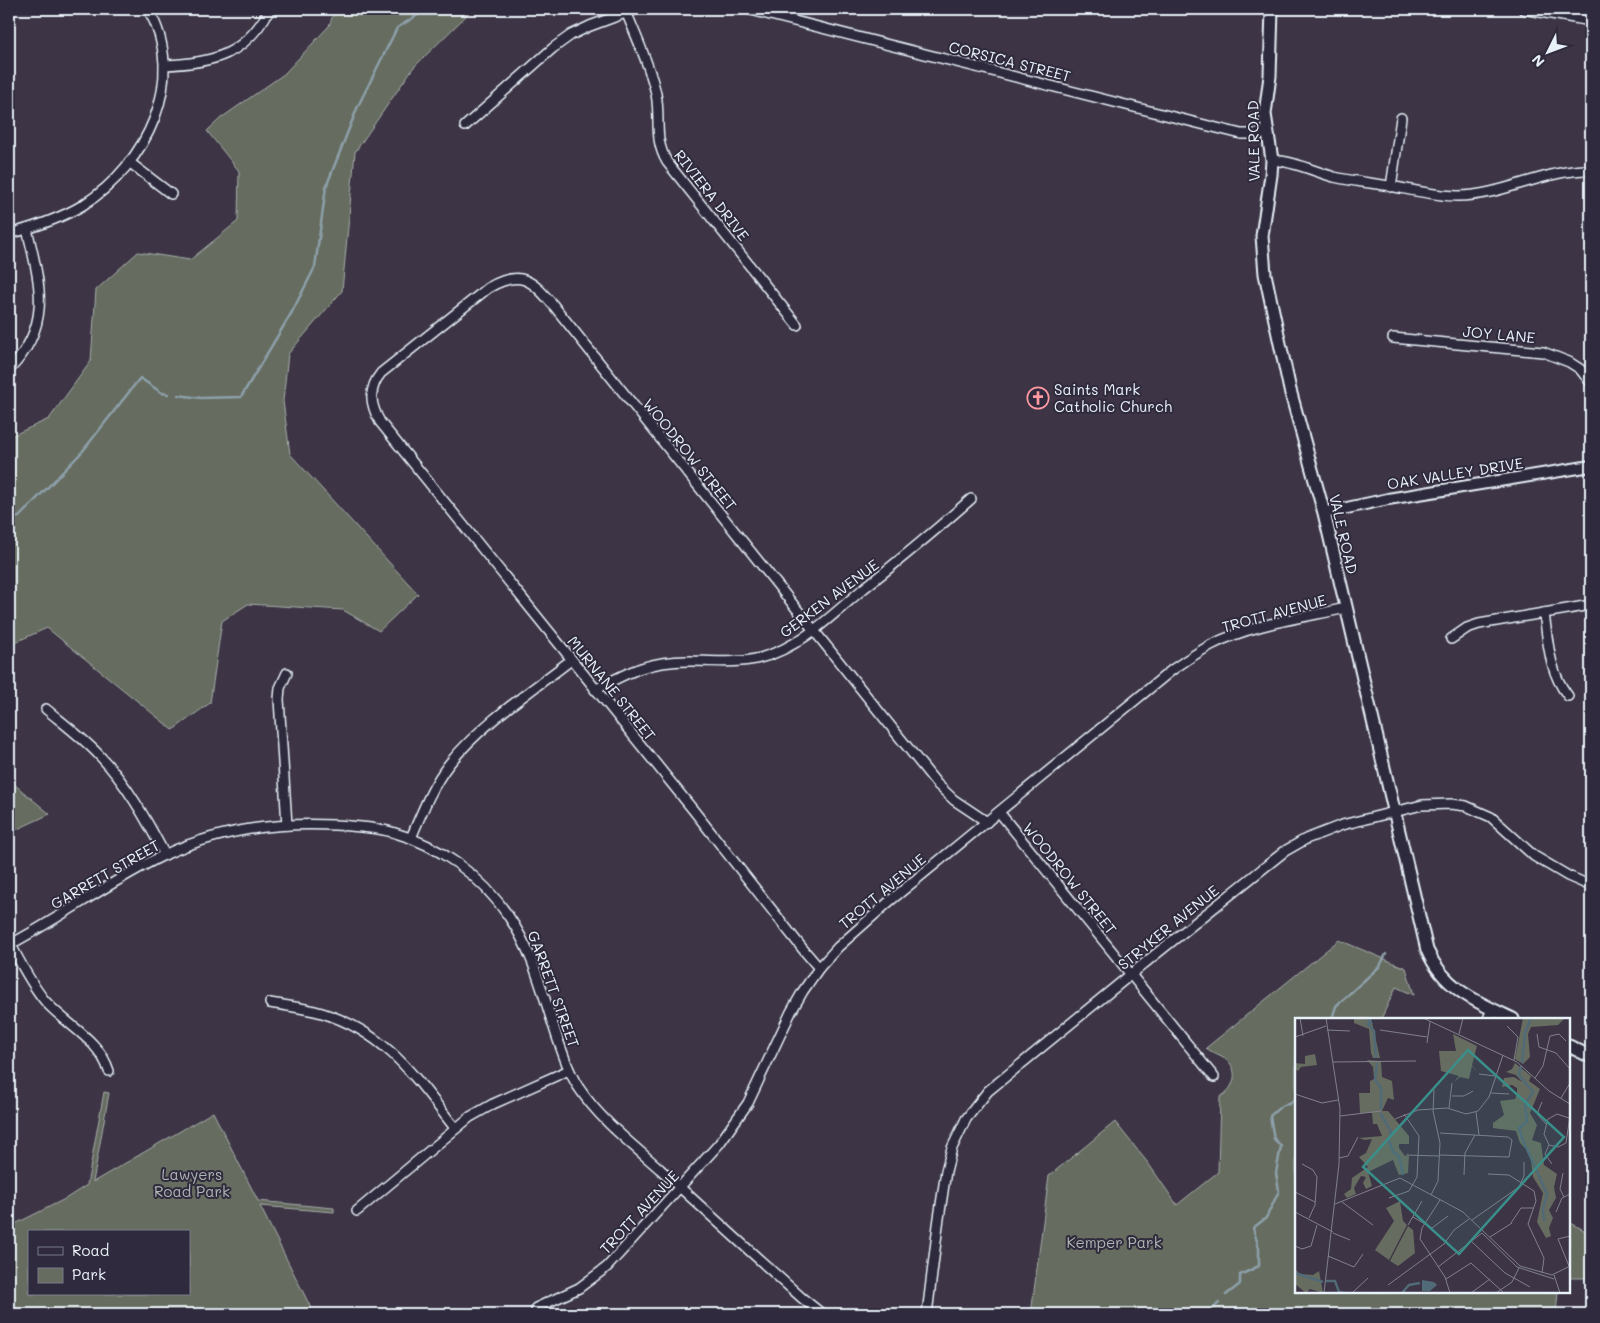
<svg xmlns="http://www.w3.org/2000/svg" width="1600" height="1323" font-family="Mali,sans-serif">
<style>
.green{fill:#666c5f;stroke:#a7aeac;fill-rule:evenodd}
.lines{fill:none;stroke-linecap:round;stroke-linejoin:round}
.stream{stroke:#8da0ab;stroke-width:2.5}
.minor-casing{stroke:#e8f1f8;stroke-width:12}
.tertiary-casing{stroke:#e8f1f8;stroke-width:14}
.secondary-casing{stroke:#e8f1f8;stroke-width:15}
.minor{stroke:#2f2a3d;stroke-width:9}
.tertiary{stroke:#2f2a3d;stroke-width:10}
.secondary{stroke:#2f2a3d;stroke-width:11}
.labels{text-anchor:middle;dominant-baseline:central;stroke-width:4;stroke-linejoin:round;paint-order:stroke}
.street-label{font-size:15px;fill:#e8f1f8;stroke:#2f2a3d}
.poi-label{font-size:15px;fill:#e8f1f8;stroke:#2f2a3d;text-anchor:start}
.park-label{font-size:15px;fill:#aeb5b3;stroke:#2f2a3d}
.inset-river{fill:none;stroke:#516a78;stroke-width:2.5}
.inset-road{fill:none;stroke:#81808d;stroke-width:1}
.view{fill:#3a8f8a;fill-opacity:0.15;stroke:#3a8f8a;stroke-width:2.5}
.inset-edge{fill:none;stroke:#e8f1f8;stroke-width:2.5}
</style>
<rect width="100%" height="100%" fill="#3d3545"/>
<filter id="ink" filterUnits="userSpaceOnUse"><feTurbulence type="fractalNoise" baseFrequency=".02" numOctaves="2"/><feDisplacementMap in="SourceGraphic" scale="10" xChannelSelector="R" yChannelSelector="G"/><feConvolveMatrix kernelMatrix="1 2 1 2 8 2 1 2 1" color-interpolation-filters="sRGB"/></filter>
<g filter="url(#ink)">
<g class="green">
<polygon points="335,9 473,9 413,68 355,152 342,291 288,354 283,401 290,454 418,594 379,631 343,610 248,604 222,621 210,703 173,730 47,628 9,645 9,437 49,419 91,361 96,290 138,252 190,260 238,221 239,171 207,131 221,118 284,74 329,26"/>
<polygon points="9,780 50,814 9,833"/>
<path d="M1339 940 1406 968 1414 995 1396 987 1381 1019H1296V1292H1558L1556 1314H1031L1049 1176 1115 1122 1148 1163 1177 1205 1218 1172 1220 1097C1234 1089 1240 1072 1227 1060 1221 1054 1212 1053 1206 1048Z"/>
<path d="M104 1092 109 1093 93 1182 213 1112 258 1201 334 1208V1212L260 1206 314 1314H9V1227L65 1199 87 1185ZM29 1232H189V1294H29Z"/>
<polygon points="1569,1222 1591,1234 1591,1278 1569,1278"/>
</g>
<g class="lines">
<g class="stream">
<polyline points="178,395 201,398 241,397 292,312 315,267 326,187 358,106 397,28 427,9"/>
<polyline points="9,519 19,517 82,452 140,378 162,393 168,394"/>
<polyline points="1332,1019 1336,1006 1380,966 1386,954"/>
<path d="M1226 1295 1240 1284V1275L1259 1266V1248L1253 1228 1266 1218 1279 1191 1276 1173 1281 1146 1274 1139 1270 1116C1276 1111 1282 1103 1290 1104L1296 1097"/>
<polyline points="1206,1314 1219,1303"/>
</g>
<g class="minor-casing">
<g id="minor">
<path d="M625 9C635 34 651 68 656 94 661 119 653 138 667 162L797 325"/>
<polyline points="747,9 1213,127 1241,134 1267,134"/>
<polyline points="1523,9 1591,21"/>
<path d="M165 65C214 63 245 55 270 9"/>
<polyline points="465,126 553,48 571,35 590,26 636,9"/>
<path d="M1272 160C1293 161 1313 171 1334 177 1352 181 1371 183 1390 186 1412 190 1435 196 1458 196 1504 196 1544 169 1591 170"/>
<polyline points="129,162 171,194"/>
<polyline points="1391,187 1401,118"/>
<path d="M9 234C35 227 60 219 83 205 146 165 189 79 148 9"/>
<polyline points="1393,338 1543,352 1569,362 1580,369 1591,383"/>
<path d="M9 370C53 325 40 284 27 229"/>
<path d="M1544 613C1548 642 1549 672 1568 696"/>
<polyline points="1451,639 1467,628 1479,624 1591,605"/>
<path d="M595 690C629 671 652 660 692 661 715 661 737 664 760 658 800 648 832 615 863 589 900 560 936 530 971 499"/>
<path d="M46 709C64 724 83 738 99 755 127 784 146 819 165 855"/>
<polyline points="999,812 1214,1077"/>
<polyline points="287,825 279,699 280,688 287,673"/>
<path d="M411 838C422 812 432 786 449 764 482 723 530 692 571 660"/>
<path d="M9 945C62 917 110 881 164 855 218 830 276 822 334 825 353 826 373 827 392 832 439 845 482 876 509 917 534 953 544 999 558 1040 564 1056 569 1074 579 1088 600 1120 633 1145 661 1170 708 1213 755 1256 802 1298L822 1314"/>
<path d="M11 945C21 964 31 984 45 1001 66 1025 99 1039 109 1071"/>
<path d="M819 968 802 948 694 811 380 422C370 404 368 389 381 373L488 288C521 269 532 280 554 306L937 784 954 800 987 822"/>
<path d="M270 1003C287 1006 305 1008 322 1013 387 1033 415 1077 455 1128"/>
<polyline points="1488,1019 1492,1009"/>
<polyline points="357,1211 470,1117 493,1104 569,1070"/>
<path d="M536 1308 579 1288 607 1267 719 1144 748 1103 791 1012 803 991 819 968 838 947 891 900 1172 670C1185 661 1198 652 1211 645 1252 624 1301 618 1346 608"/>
<polyline points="927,1314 938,1225 946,1171 952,1148 966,1119 988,1091 1151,958 1285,851 1306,839 1342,825 1422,805 1451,804 1466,806 1491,817 1534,856 1568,876 1591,886"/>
</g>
</g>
<g class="tertiary-casing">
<polyline id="tertiary" points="1324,513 1388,499 1591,466"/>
</g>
<g class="secondary-casing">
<g id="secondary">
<path d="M1272 9 1270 76 1265 114 1272 160 1271 175 1262 236 1265 274 1290 390 1324 513 1427 950C1444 989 1477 1002 1513 1019"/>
<polyline points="1569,1046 1591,1057"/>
</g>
</g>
<use href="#minor" class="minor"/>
<use href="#tertiary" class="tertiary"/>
<use href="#secondary" class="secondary"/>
</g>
</g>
<defs>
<g id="church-ring" transform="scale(1.125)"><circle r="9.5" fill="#2f2a3d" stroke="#ff9aa2" stroke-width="1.5"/><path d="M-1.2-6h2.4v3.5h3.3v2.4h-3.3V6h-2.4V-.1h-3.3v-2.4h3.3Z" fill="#ff9aa2"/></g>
</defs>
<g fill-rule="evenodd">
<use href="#church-ring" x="1038" y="398"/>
</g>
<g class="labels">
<g class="street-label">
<text transform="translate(1010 61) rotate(14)">CORSICA STREET</text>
<text transform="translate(1253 141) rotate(-91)">VALE ROAD</text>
<text transform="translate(712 195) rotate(52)">RIVIERA DRIVE</text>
<text transform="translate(1499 334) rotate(5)">JOY LANE</text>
<text transform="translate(690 454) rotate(51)">WOODROW STREET</text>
<text transform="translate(1455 473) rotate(-9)">OAK VALLEY DRIVE</text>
<text transform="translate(1344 534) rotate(77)">VALE ROAD</text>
<text transform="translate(829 598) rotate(-37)">GERKEN AVENUE</text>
<text transform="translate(1274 613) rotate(-15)">TROTT AVENUE</text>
<text transform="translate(612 688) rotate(51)">MURNANE STREET</text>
<text transform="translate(105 874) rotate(-30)">GARRETT STREET</text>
<text transform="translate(1070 878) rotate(51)">WOODROW STREET</text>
<text transform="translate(882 891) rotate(-40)">TROTT AVENUE</text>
<text transform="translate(1168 927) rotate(-39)">STRYKER AVENUE</text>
<text transform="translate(554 989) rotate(70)">GARRETT STREET</text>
<text transform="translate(639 1212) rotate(-47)">TROTT AVENUE</text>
</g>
<g class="poi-label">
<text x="1054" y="389">Saints Mark<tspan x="1054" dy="17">Catholic Church</tspan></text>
</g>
<g class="park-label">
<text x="192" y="1174">Lawyers<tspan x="192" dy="17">Road Park</tspan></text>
<text x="1114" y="1242">Kemper Park</text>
</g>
</g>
<g transform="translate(1295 1018)">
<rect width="275" height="275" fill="#3d3545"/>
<path d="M59 0H76L85 40H78L76 35 74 11 59 5ZM228 0H270L263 7 236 9 233 16 235 39 228 46 220 41ZM158 16 182 28 177 47 183 55 177 48 174 61 165 59 159 64 164 58 146 53 144 33H161ZM20 36 22 47 6 49 3 53 0 51V45L10 46V38ZM72 42 86 43 87 59 97 63 99 82 93 80 87 93H93L114 118V126H104V130L110 138H114L113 155 104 157 98 142 73 154 77 168 71 171 68 165 71 159 66 158 59 170 61 176 52 180 49 176 56 171 57 160 73 149 64 139 71 135 77 121 70 122 64 120 87 118 82 106H78L77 95H65L64 75H75V63L79 61 78 49ZM220 45 236 58 234 63 245 71 235 95 242 107 237 122 246 125 249 147 262 156 259 169 261 180 254 192 258 200 254 210 256 218 251 220 242 204 248 175 238 159 235 135 225 125 221 113 198 110V105L209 97 205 83 220 81 222 76V70L217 67 207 69 209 60 219 59 227 64 221 57 211 54 217 51ZM105 183 108 203 112 207 94 242 80 232 99 203 91 190ZM113 208 118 212 120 235 103 248 95 243ZM0 251 5 256 18 257 24 253 28 275 15 271 11 275 0 266Z" fill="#666c5f"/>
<path d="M127 262 139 264 142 267 135 273H127Z" fill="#516a78"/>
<path class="inset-river" d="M73 0 76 5 73 6 79 13 81 40M82 45 80 62 86 70V92M227 45 230 15 236 0M226 48 224 57 238 74 230 86 232 104 229 105M85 95 96 113 94 122M229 106 224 110 227 120 252 176 248 191 249 203M94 123 98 134 104 138 108 157M0 255 28 264M31 263H40L44 274 50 275M107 275 114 267 125 265"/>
<path class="inset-road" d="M5 0 8 18M128 0 222 44 254 73 275 86M212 8 223 19 219 42M32 12 55 13M85 12 132 19M164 16 168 0M242 16 244 29 261 35 275 51M0 19 31 8M132 25 135 4M38 44 121 43M184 56 200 58M240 60 248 48 255 18 264 16 271 23M196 75 214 76M0 76 27 85 43 82M157 78H169L178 73M266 80 275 65M247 84 242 96 251 106M154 90 157 65M181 94 184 117M45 98 86 93M274 100 262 96 253 101 249 116 254 127 263 129 271 125 275 98M100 101 123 92 152 90 171 96 183 93 194 79 208 37M254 127 250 136 257 146M111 137 144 138M144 137 214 139 217 122 213 119 145 115M44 140 53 138 63 119M7 146 18 152 22 159 20 187 14 200M268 155 265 171 269 179M193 156 214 157 239 173 241 183 233 206 249 240 247 255M169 157 170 135 180 117M0 174 20 184M136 177 143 163 145 125 138 93 139 72M94 180 114 173 122 159 124 118 109 96M145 182 127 210 125 221 150 259 155 275M47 184 78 207M40 186 105 160 168 194 225 248 257 257 275 248M0 194 38 214M261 194 267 180 275 176M118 199 137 210 153 198M177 202 224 169 229 158V144M216 205 226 190H238M113 207 127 183M38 215 55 222M195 219 217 205M176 223 210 255 235 269M0 228 7 231 16 228 22 207M33 238 59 249 68 236M274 248 263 221 275 218M143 249 187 215 222 249 259 261M259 257 265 275M151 261 176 245 209 275M93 267 149 226 159 212 174 201M29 275 44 146 45 91 31 0M57 275 73 260M176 275 195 261M201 275 217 264 224 250"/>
<path class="view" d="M173 32 269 119 164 236 68 149Z"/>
<rect width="275" height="275" class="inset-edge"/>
</g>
<rect width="1600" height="1323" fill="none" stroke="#2f2a3d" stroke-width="30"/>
<rect x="15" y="15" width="1570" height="1293" fill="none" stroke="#e8f1f8" stroke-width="2" filter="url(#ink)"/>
<rect x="28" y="1230" width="162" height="65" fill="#2f2a3d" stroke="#797a88"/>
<rect x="38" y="1247" width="25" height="8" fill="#2f2a3d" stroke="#797a88"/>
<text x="72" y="1256" font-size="15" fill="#e8f1f8">Road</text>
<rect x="38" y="1268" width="25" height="15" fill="#666c5f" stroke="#797a88"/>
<text x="72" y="1280" font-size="15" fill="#e8f1f8">Park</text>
<g transform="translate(1548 52) rotate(228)" stroke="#2f2a3d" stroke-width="4" paint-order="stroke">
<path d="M0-4L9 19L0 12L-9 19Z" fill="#e8f1f8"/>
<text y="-8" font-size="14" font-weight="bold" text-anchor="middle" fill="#e8f1f8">N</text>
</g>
</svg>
